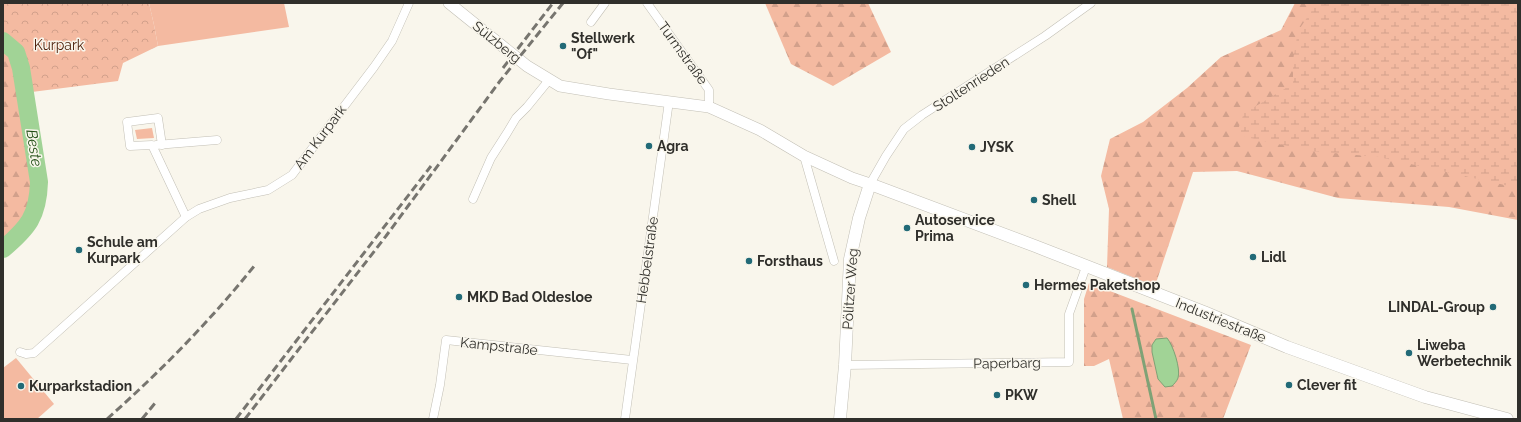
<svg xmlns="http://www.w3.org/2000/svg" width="1521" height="422" font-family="Raleway,sans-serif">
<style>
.green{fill:#f4baa1}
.forest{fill:url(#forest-firs)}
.wetland{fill:url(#wetland-marsh)}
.park{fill:url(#park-crowns)}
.water{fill:#a1d396;stroke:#7fa276}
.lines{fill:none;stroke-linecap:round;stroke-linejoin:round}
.stream{stroke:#7fa276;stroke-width:3}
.river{stroke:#a1d396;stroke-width:18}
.minor-casing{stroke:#c2bfb5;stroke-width:9}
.tertiary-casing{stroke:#c2bfb5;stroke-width:12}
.secondary-casing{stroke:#c2bfb5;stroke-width:13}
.minor{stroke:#fff;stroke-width:8}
.tertiary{stroke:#fff;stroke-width:11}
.secondary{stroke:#fff;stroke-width:12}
.rail{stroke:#77756f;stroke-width:3;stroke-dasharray:8 4;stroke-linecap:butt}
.poi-dot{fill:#226a77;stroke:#f9f6ec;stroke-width:1.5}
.labels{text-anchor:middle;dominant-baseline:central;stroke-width:3;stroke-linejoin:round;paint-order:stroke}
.poi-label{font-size:14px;font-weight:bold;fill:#302f2b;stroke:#f9f6ec;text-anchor:start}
.street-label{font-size:14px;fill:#302f2b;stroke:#f9f6ec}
.park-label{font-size:14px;fill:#4b1d07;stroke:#f9f6ec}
.water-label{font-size:15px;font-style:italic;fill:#1f4d13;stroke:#f9f6ec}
</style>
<defs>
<pattern id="forest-firs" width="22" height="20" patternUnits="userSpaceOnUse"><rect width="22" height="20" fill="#f4baa1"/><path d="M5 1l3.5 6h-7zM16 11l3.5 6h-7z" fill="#d2a08b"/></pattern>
<pattern id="wetland-marsh" width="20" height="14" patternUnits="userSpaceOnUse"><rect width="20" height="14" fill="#f4baa1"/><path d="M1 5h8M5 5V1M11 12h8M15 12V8" fill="none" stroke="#d2a08b"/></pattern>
<pattern id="park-crowns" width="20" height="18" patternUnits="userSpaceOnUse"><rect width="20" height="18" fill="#f4baa1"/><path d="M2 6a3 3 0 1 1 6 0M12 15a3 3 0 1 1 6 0" fill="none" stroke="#d2a08b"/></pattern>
</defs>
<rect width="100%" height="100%" fill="#f9f6ec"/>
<g class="green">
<polygon points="149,3 284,3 289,27 158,46 154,25"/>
<polygon points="152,128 154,138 137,139 135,130"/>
<polygon points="16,358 54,404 37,419 3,419 3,368"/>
</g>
<g class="forest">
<polygon points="765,3 868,3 891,52 833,86 791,64"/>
<polygon points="1295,3 1518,3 1518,220 1449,207 1338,198 1237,171 1193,172 1155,286 1107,267 1109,209 1101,176 1110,139 1143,122 1187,88 1221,57 1281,30"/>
<path d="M3 41 16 52 21 68 39 182C38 216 28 228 3 249Z"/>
<polygon points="1089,283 1251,345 1223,419 1123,419 1109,359 1094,366 1084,366 1084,299"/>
</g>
<polygon class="wetland" points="1317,3 1518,3 1518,188 1379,157 1311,151 1236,135 1244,113 1293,84 1293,60 1298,31"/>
<polygon class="park" points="3,3 149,3 154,25 158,46 123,63 118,81 24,93 21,68 16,52 3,41"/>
<path class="water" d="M1167 338C1173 345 1181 369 1178 378 1177 381 1174 384 1172 386L1165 387 1158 379 1152 352V345L1156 339Z"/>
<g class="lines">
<polyline class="stream" points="1132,309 1156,419"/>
<path class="river" d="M3 41 16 52 21 68 39 182C38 216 28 228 3 249"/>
<g class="minor-casing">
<g id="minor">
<polyline points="647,3 709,90 709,107"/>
<polyline points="591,22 605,3"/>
<polyline points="156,145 217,140"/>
<polyline points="162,145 158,118 127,122 130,146 152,145 186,217"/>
<polyline points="804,156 834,261"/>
<polyline points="870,184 886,156 904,129 922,115 1045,36 1091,3"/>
<polyline points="473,199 491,158 507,133 516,118 527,107 549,80"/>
<polyline points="20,352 26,354 34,353 186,217 199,209 230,198 268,190 292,175 374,67 392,41 409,3"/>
<polyline points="845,365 1069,362 1069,314 1086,267"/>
<polyline points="433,419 440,385 446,340 632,360"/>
<polyline points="625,419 669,101"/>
</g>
</g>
<g class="tertiary-casing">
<polyline id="tertiary" points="449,3 527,66 560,86 609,94 709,107 760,130 804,156 852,178 870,184"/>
</g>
<g class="secondary-casing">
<polyline id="secondary" points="840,419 845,365 850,259 859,218 870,184 1035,246 1204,312 1287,347 1425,397 1507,419"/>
</g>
<use href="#minor" class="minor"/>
<use href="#tertiary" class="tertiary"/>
<use href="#secondary" class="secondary"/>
<g class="rail">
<polyline points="503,68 553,3"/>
<path d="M107 419C161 371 210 321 255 265"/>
<polyline points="142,419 156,402"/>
<polyline points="236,419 431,166"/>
<polyline points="245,419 386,236 500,81 563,3"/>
</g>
</g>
<g class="poi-dot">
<circle cx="563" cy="46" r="4"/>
<circle cx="649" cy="146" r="4"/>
<circle cx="972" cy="147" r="4"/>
<circle cx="1034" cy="200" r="4"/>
<circle cx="907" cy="228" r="4"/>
<circle cx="79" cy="250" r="4"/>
<circle cx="1253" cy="257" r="4"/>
<circle cx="749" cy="261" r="4"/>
<circle cx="1026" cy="285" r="4"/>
<circle cx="459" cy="297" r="4"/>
<circle cx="1493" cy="307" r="4"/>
<circle cx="1409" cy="353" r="4"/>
<circle cx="1289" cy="385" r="4"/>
<circle cx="21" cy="386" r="4"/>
<circle cx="997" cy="395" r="4"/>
</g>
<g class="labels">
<g class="poi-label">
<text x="571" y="38">Stellwerk<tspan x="571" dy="16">"Of"</tspan></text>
<text x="657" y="146">Agra</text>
<text x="980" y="147">JYSK</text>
<text x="1042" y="200">Shell</text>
<text x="915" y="220">Autoservice<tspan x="915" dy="16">Prima</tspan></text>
<text x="87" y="242">Schule am<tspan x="87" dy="16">Kurpark</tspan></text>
<text x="1261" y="257">Lidl</text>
<text x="757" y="261">Forsthaus</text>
<text x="1034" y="285">Hermes Paketshop</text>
<text x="467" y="297">MKD Bad Oldesloe</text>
<text x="1485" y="307" text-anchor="end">LINDAL-Group</text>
<text x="1417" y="345">Liweba<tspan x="1417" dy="16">Werbetechnik</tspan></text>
<text x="1297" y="385">Clever fit</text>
<text x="29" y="386">Kurparkstadion</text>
<text x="1005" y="395">PKW</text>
</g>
<g class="street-label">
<text transform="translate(497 42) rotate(39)">Sülzberg</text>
<text transform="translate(683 53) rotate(54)">Turmstraße</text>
<text transform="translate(971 84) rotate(-33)">Stoltenrieden</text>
<text transform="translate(320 137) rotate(-53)">Am Kurpark</text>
<text transform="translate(647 260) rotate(-82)">Hebbelstraße</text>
<text transform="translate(850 289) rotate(-86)">Pölitzer Weg</text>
<text transform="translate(1221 320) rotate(22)">Industriestraße</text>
<text transform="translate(499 346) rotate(6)">Kampstraße</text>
<text transform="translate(1007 363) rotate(-1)">Paperbarg</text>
</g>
<g class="park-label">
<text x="59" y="45">Kurpark</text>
</g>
<g class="water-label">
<text transform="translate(34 148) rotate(81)">Beste</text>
</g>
</g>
<rect width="1521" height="422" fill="none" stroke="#302f2b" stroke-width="8"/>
</svg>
